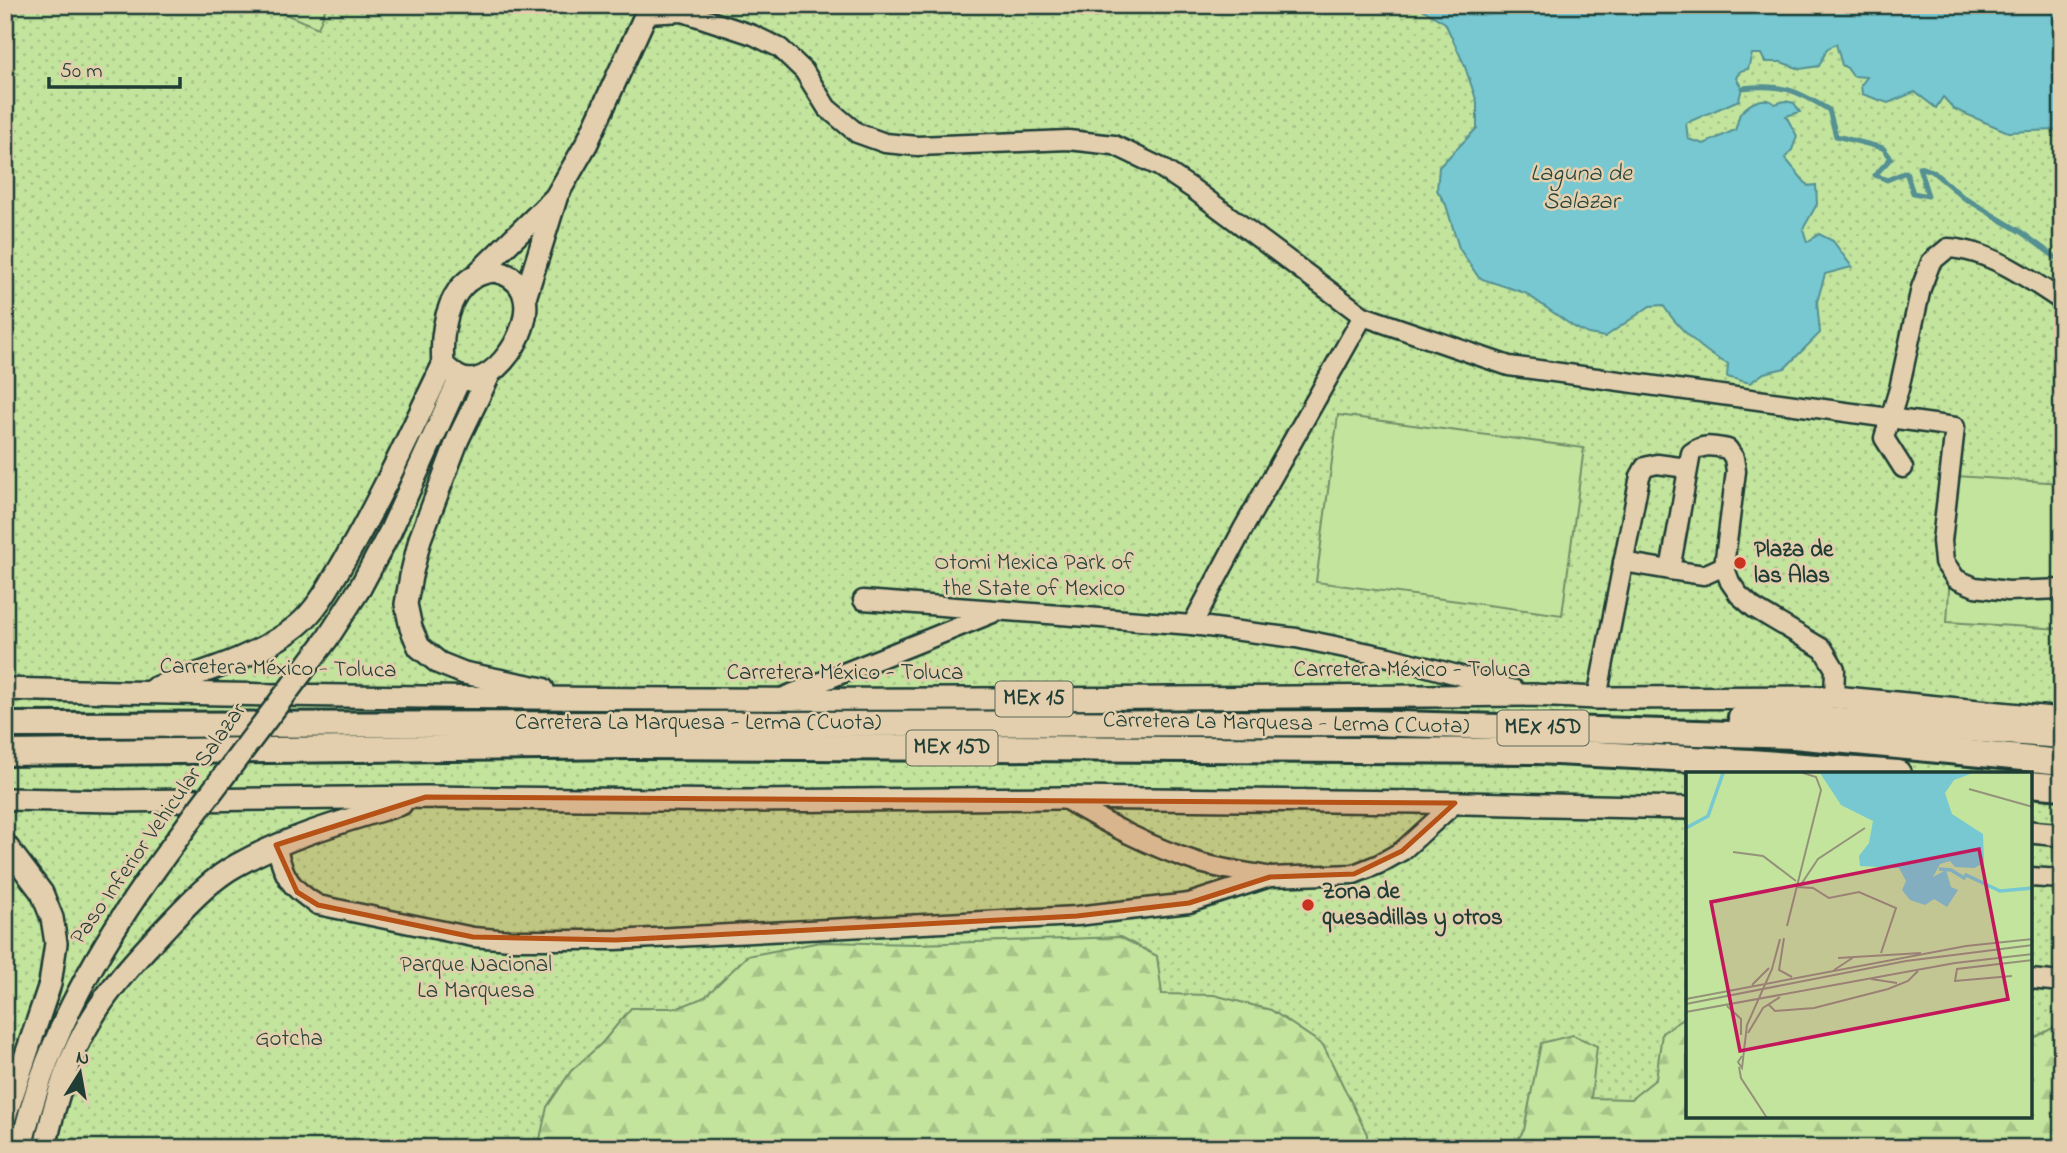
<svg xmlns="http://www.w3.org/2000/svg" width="2067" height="1153" font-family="'Indie Flower',sans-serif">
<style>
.green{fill:url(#green-dots);stroke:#709068;stroke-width:2;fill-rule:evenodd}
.forest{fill:url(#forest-firs);stroke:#709068;stroke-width:2}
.pitch{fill:#c2e49d;stroke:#709068;stroke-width:2}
.water{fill:#77c8d0;stroke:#549092;stroke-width:2}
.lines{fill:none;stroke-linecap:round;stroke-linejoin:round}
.stream{stroke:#549092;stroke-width:5}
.minor-casing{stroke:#1f3d34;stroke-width:23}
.major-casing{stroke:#1f3d34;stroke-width:26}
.highway-casing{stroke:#1f3d34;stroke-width:30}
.minor{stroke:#e3cfad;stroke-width:18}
.major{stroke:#e3cfad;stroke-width:21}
.highway{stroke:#e3cfad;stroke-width:24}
.major-bridge-casing{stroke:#1f3d34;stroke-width:26;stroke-linecap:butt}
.major-bridge{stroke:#e3cfad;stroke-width:21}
.marked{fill:#b65216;fill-opacity:0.2;stroke:#b65216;stroke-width:5;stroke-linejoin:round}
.poi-dot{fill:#c8321e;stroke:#e3cfad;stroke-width:2.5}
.labels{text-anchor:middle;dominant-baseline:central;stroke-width:5;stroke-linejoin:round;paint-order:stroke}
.shield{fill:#e3cfad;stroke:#5a6958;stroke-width:2}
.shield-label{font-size:21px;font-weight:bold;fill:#1f3d34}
.poi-label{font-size:23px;font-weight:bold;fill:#1f3d34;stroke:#e3cfad;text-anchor:start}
.park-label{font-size:23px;fill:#274539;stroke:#e3cfad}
.street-label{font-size:23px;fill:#1f3d34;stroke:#e3cfad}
.water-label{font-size:24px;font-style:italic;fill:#23443c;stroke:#e3cfad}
.inset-river{fill:none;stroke:#77c8d0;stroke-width:3.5}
.inset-road{fill:none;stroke:#95927a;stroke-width:2}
.view{fill:#c2185b;fill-opacity:0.15;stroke:#c2185b;stroke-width:3.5}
.inset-edge{fill:none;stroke:#1f3d34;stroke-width:3.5}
</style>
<defs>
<pattern id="green-dots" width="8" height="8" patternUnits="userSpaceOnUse" patternTransform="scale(1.75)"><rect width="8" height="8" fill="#c2e49d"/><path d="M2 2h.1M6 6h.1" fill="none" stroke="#a6c488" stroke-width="1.8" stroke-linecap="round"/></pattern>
<pattern id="forest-firs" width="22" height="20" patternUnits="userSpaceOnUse" patternTransform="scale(1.75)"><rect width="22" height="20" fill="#c2e49d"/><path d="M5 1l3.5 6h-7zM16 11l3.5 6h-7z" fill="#a6c488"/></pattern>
</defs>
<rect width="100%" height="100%" fill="#e3caa8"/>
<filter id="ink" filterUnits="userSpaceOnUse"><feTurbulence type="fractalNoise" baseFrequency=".0143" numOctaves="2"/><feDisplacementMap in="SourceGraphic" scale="14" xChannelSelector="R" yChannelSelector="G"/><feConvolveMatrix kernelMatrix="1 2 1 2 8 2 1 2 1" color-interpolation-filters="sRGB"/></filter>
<g filter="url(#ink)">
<path class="green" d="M5 5H2062V1148H5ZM1687 773H2030V1116H1687Z"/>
<g class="forest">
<polygon points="1120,937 1157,956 1162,994 1214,995 1271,1010 1323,1045 1367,1134 1367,1148 538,1148 547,1107 571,1071 602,1043 631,1008 678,1008 705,997 747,956 820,942 918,944"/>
<polygon points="1687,1016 1687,1116 2030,1116 2030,1040 2062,1023 2062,1148 1512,1148 1524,1130 1541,1043 1573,1035 1597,1046 1591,1098 1631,1099 1656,1079 1662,1033"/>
</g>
<g class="pitch">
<polygon points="264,5 327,5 318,28"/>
<polygon points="1338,415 1584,448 1562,615 1316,582"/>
<polygon points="1956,476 2062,483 2062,629 1947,622"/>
</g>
<path class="water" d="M1415 5H2062V126L2057 130 2008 132 1954 109 1943 97 1936 108 1915 92 1888 103 1862 94 1861 85 1867 77 1853 76 1847 68 1842 65 1836 44 1827 49 1819 66 1800 69 1781 62H1765L1761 54H1752L1748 69 1740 71 1736 78 1742 88 1739 100 1686 123 1688 139 1704 144 1735 130C1737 126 1738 118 1740 114 1748 104 1764 94 1775 104L1785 101 1794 103 1800 112 1786 116 1797 136 1792 150 1785 158 1808 186 1816 185 1817 204 1803 229 1807 242 1819 234 1833 241 1852 267 1825 274 1817 302 1820 333 1785 368 1764 373 1750 383 1727 377 1728 364C1705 354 1676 326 1663 305L1650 306 1605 337 1588 334 1574 327 1525 293 1479 278 1459 248 1446 205 1437 190 1439 167 1477 128V102L1464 64 1445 23Z"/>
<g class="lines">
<path class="stream" d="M1742 88C1782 84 1795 89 1829 110L1836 136 1883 148 1891 158 1875 175 1887 180 1906 172 1913 193 1928 196 1919 167 1932 171 1963 197 2021 232 2062 262"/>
<g class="minor-casing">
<g id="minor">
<polyline points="646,14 683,12 753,35 780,48 804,71 827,108 857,133 885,143 917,146 1068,140 1114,145 1160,167 1193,189 1363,316 1509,366 1955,427 1942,541 1944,562 1956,579 1975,587 2008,591 2062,589"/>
<path d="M1903 468 1884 438 1899 389 1921 288 1931 262 1948 248C1989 250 2028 278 2062 301"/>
<path d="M1623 562 1670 570 1691 453C1703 443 1714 446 1728 449L1734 458 1736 471 1724 566 1730 582 1739 595 1754 608 1823 649 1835 669 1834 697"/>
<polyline points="1670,570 1704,575 1724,566"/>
<polyline points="863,600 1192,625 1296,638 1389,657 1515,690"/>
<polyline points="1192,625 1243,529 1363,316"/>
<polyline points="786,696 993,613"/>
<polyline points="1597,698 1640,476 1645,467 1657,464 1687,468"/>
<path d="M1063 798C1107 824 1148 846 1197 862 1219 869 1244 872 1267 876"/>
<path d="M276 845C284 878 290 888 318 905L473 937 511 940H616L1077 916 1189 903 1270 877 1354 874 1379 864 1402 851 1455 803"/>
<polyline points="2030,877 2062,879"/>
<polyline points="2030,979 2062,982"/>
</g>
</g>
<g class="major-casing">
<g id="major">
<path d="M494 271C557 283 513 371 476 379 462 383 452 373 443 365 440 327 449 275 494 271Z"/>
<polyline points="479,272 556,197"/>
<polyline points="526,295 557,195 587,143 650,5"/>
<polyline points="490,373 458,439 420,539 411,576 406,604 411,628 419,647 439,663 464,673 543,689"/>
<polyline points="360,588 390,532 460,378"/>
<path d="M155 688C200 673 260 656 297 626 318 609 331 583 344 561 381 498 411 431 443 365"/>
<path d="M5 689C514 703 1023 700 1532 695L1597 698 1834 697 2062 719"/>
<polyline points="5,799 116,801 426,797 743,801 1063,798 1417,802 1687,808"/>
<polyline points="2030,832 2062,835"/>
<polyline points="5,844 42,893 52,918 56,943 50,984 5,1117"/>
<path d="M21 1148C43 1049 90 961 148 879"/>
<path d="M45 1148C54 1103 68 1058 92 1018 112 984 142 953 169 924 189 903 211 879 237 865 289 836 345 821 401 804"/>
</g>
</g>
<g class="highway-casing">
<g id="highway">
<polyline points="1741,717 1826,719 2062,736"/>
<polyline points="5,725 1366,723 1794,736 2062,762"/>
<polyline points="5,753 631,746 1537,751 1750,762 1898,773"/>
<polyline points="2030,784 2062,787"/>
</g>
</g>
<use href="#minor" class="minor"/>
<use href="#major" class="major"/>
<use href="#highway" class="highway"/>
<g class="major-bridge-casing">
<polyline id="major-bridge" points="148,879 198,810 327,639 360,588"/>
</g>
<use href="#major-bridge" class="major-bridge"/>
</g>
</g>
<path class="marked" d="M426 797 1455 803 1402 851 1354 874 1270 877 1189 903 1077 916 616 940 473 937 318 905 297 892 276 845Z"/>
<g class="poi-dot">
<circle cx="1740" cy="563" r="7"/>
<circle cx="1308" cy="905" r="7"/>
</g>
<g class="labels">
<g class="shield">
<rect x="995.5" y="681.5" width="77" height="35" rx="5"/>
<rect x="1497.5" y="710.5" width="91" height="35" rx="5"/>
<rect x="906.5" y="730.5" width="91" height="35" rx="5"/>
</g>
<g class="shield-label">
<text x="1034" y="699">MEX 15</text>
<text x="1543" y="728">MEX 15D</text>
<text x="952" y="748">MEX 15D</text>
</g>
<g class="poi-label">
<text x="1754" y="550">Plaza de<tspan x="1754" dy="26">las Alas</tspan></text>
<text x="1322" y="892">Zona de<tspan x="1322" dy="26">quesadillas y otros</tspan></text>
</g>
<g class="park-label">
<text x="1034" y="563">Otomi Mexica Park of<tspan x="1034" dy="26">the State of Mexico</tspan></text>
<text x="476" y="965">Parque Nacional<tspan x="476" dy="26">La Marquesa</tspan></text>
<text x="289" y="1039">Gotcha</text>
</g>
<g class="street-label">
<text transform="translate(278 669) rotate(1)">Carretera México - Toluca</text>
<text x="1412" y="670">Carretera México - Toluca</text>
<text x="845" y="673">Carretera México - Toluca</text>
<text x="698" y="723">Carretera La Marquesa - Lerma (Cuota)</text>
<text transform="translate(1286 724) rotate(1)">Carretera La Marquesa - Lerma (Cuota)</text>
<text transform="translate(159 824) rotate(-55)">Paso Inferior Vehicular Salazar</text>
</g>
<g class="water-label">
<text x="1581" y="174">Laguna de<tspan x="1581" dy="28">Salazar</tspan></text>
</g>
</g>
<g transform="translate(1686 772)">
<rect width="346" height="346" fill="#e3caa8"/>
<path d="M0 1H346V346H0Z" fill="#c2e49d"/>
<path d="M346 195V284L331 282 335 258 304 273 283 256 267 283 269 296 289 306 292 318 285 331 295 333 291 339 300 346H273V335L252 306 249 321 262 338 256 345 233 346 243 336 234 333 204 273 189 266 158 276 147 295 116 314 112 318V346H86L61 309 60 301 75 321 78 301 86 292 113 271 125 272 126 254 146 235 194 223 201 229 223 232 233 257 249 243 251 226 258 225 259 232 264 231 269 218 313 215Z" fill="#c2e49d"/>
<path d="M346 59V91L338 94 323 67ZM48 86 73 89 67 125 43 120ZM346 124V147L323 150 320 127ZM320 138 323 157 293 161 290 142ZM241 148 243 170 210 172 209 150Z" fill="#c2e49d"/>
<path d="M134 1H287L268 8 259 21 266 42 297 62 298 91 288 96 269 95 264 89 254 92 247 105 260 98 265 115 272 118 261 135 248 127 239 133 224 128 216 118 220 109 213 96 174 94 173 84 183 71 187 49 155 33Z" fill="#77c8d0"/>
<path class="inset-river" d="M0 56 22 44 37 1M253 97 265 98 278 106 280 103 314 119 347 116"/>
<path class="inset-road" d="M283 17 347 35M47 80 77 84 110 109M114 114 132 87 179 56M111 115 127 116 143 126 173 120 210 136 195 181M101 154 135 18 130 5 117 1M98 166 93 198 106 205M152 186 235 181M148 198 168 185M326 204 269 209 271 197 347 188M185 207 211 211M66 213 83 196M0 227 280 174 347 167M0 232 220 189 347 173M82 232 89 239 128 236 202 217 222 209 232 199M41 234 55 247V263M0 240 269 191 347 182M62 261 77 236 94 225M56 284 52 290 56 296 61 253 86 197 94 167M53 295 55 306 81 346"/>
<path class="view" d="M293 77 322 227 54 279 25 130Z"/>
<rect width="346" height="346" class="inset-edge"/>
</g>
<rect width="2067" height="1153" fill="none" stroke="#e3cfad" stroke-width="28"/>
<rect x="14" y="14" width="2039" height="1125" fill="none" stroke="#1f3d34" stroke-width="2.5" filter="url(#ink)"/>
<g transform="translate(80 1073) rotate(11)" stroke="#e3cfad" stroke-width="5" paint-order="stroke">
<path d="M0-5L12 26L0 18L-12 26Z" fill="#1f3d34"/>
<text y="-10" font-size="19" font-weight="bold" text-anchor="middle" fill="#1f3d34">N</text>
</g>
<path d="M49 77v10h131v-10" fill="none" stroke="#1f3d34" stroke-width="3.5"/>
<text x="60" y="77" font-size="21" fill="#1f3d34" stroke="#e3cfad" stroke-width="5" paint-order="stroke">50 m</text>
</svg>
